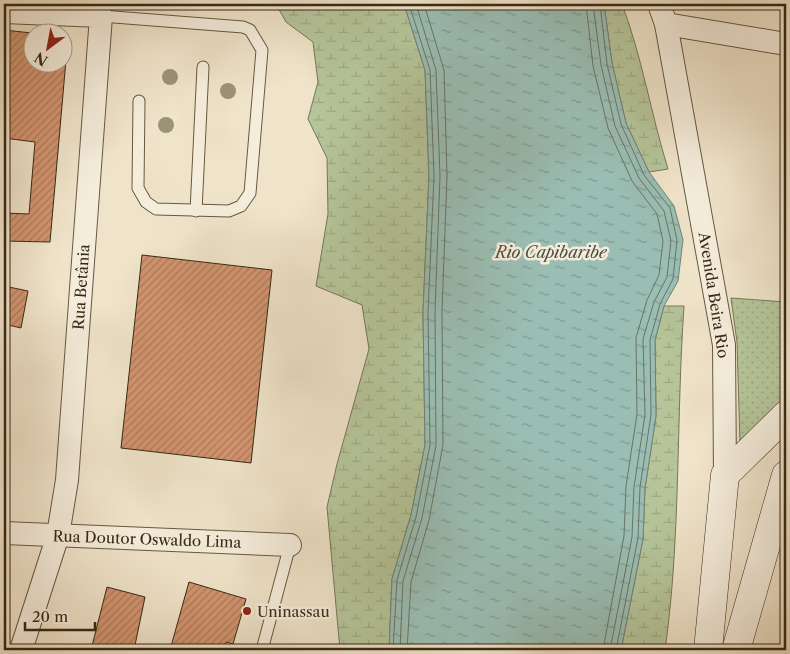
<svg xmlns="http://www.w3.org/2000/svg" width="790" height="654" font-family="'Libre Caslon Text',serif">
<style>
.wetland{fill:url(#wetland-marsh);stroke:#767657}
.park{fill:url(#park-dots);stroke:#767657}
.water{fill:url(#water-ripples);stroke:#738274}
.lines{fill:none;stroke-linecap:round;stroke-linejoin:round}
.shore{stroke:#697464;stroke-width:1}
.building{fill:url(#building-hatch);stroke:#382915}
.lane-casing{stroke:#665842;stroke-width:13}
.street-casing{stroke:#665842;stroke-width:24}
.secondary-casing{stroke:#382915;stroke-width:29}
.lane{stroke:#f5eddc;stroke-width:11}
.street{stroke:#f5eddc;stroke-width:22}
.secondary{stroke:#f5eddc;stroke-width:28}
.tree{fill:#9b9278}
.poi-dot{fill:#8f2418;stroke:#f5eddc;stroke-width:2}
.labels{text-anchor:middle;dominant-baseline:central;stroke-width:5;stroke-linejoin:round;paint-order:stroke}
.street-label{font-size:15px;fill:#382915;stroke:#f5eddc}
.poi-label{font-size:15px;fill:#382915;stroke:#f5eddc;text-anchor:start}
.water-label{font-size:16px;font-style:italic;fill:#504e3d;stroke:#f5eddc}
</style>
<defs>
<pattern id="wetland-marsh" width="20" height="14" patternUnits="userSpaceOnUse" patternTransform="scale(1.25)"><rect width="20" height="14" fill="#b5c499"/><path d="M1 5h8M5 5V1M11 12h8M15 12V8" fill="none" stroke="#9ca883"/></pattern>
<pattern id="park-dots" width="8" height="8" patternUnits="userSpaceOnUse" patternTransform="scale(1.25)"><rect width="8" height="8" fill="#b5c499"/><path d="M2 2h.1M6 6h.1" fill="none" stroke="#9ca883" stroke-width="1.8" stroke-linecap="round"/></pattern>
<pattern id="water-ripples" width="26" height="14" patternUnits="userSpaceOnUse" patternTransform="scale(1.25)"><rect width="26" height="14" fill="#9abeb4"/><path d="M2 4q2-2 4 0t4 0M15 11q2-2 4 0t4 0" fill="none" stroke="#7f9a91"/></pattern>
<pattern id="building-hatch" width="6" height="6" patternUnits="userSpaceOnUse" patternTransform="scale(1.25)"><rect width="6" height="6" fill="#d1946f"/><path d="M-1 1l2-2M0 6l6-6M5 7l2-2" fill="none" stroke="#ab795a"/></pattern>
</defs>
<rect width="100%" height="100%" fill="#efe3c9"/>
<filter id="stains"><feTurbulence type="fractalNoise" baseFrequency=".004" numOctaves="4"/><feColorMatrix values="0 0 0 0 .2 0 0 0 0 .09 0 0 0 0 .02 0 0 0 .5 -.17"/></filter>
<radialGradient id="worn" r=".72"><stop offset=".6" stop-color="#630" stop-opacity="0"/><stop offset="1" stop-color="#630" stop-opacity=".3"/></radialGradient>
<g class="wetland">
<polygon points="276,4 404,4 425,70 429,176 423,312 425,445 411,515 392,579 389,650 340,650 327,507 337,464 369,349 362,305 316,286 328,214 327,158 308,119 318,82 313,42 286,22"/>
<path d="M604 4H622C642 57 651 114 668 169L649 172 626 123 612 63Z"/>
<path d="M664 306H684C676 421 681 537 665 650H621L643 539 645 488 656 416 655 340Z"/>
</g>
<polygon class="park" points="731,298 786,302 786,400 740,443 737,342"/>
<polygon class="water" points="404,4 604,4 612,63 626,123 649,172 674,206 683,240 678,281 664,306 655,340 656,416 645,488 643,539 621,650 389,650 392,579 411,515 425,445 423,312 429,176 425,70"/>
<g class="lines">
<g class="shore">
<polyline points="586,4 593,66 608,128 632,181 657,214 663,241 659,275 647,300 636,338 637,414 626,486 624,536 603,650"/>
<polyline points="593,4 601,65 615,126 639,178 664,211 671,241 667,277 654,302 643,339 645,415 634,487 632,537 610,650"/>
<polyline points="600,4 607,64 621,124 644,175 670,208 677,240 673,279 660,304 650,340 651,415 640,487 638,538 616,650"/>
<polyline points="393,650 397,580 416,517 430,445 428,312 434,176 430,70 409,4"/>
<polyline points="400,650 403,581 422,518 436,445 435,312 440,176 436,70 416,4"/>
<polyline points="407,650 411,582 429,520 443,445 442,312 447,176 444,70 424,4"/>
</g>
</g>
<g class="building">
<polygon points="4,30 32,33 32,62 62,62 62,36 68,37 50,242 4,241 4,213 29,214 35,142 4,138"/>
<polygon points="142,255 272,270 251,463 121,448"/>
<polygon points="4,286 28,291 21,328 4,324"/>
<polygon points="189,582 246,599 233,644 226,642 223,650 170,650"/>
<polygon points="107,587 145,597 134,650 91,650"/>
</g>
<g class="lines">
<g class="lane-casing">
<g id="lane">
<polyline points="101,16 243,27 250,30 262,50 250,193 241,206 229,211 156,209 146,202 138,188 139,101"/>
<polyline points="196,211 203,67"/>
<polyline points="262,650 290,545"/>
</g>
</g>
<g class="street-casing">
<g id="street">
<polyline points="659,4 666,24 724,345 725,475"/>
<polyline points="4,12 101,16 67,480 58,535 21,650"/>
<polyline points="666,24 786,44"/>
<polyline points="4,533 290,545"/>
</g>
</g>
<g class="secondary-casing">
<g id="secondary">
<polyline points="708,650 725,475 786,415"/>
<polyline points="736,650 786,475"/>
</g>
</g>
<use href="#lane" class="lane"/>
<use href="#street" class="street"/>
<use href="#secondary" class="secondary"/>
</g>
<g class="tree">
<circle cx="170" cy="77" r="8"/>
<circle cx="228" cy="91" r="8"/>
<circle cx="166" cy="125" r="8"/>
</g>
<circle class="poi-dot" cx="247" cy="611" r="5"/>
<g class="labels">
<g class="street-label">
<text transform="translate(81 287) rotate(-86)">Rua Betânia</text>
<text transform="translate(714 295) rotate(81)">Avenida Beira Rio</text>
<text transform="translate(147 539) rotate(2)">Rua Doutor Oswaldo Lima</text>
</g>
<g class="poi-label">
<text x="257" y="611">Uninassau</text>
</g>
<g class="water-label">
<text x="551" y="252">Rio Capibaribe</text>
</g>
</g>
<rect width="790" height="654" fill="none" stroke="#efe3c9" stroke-width="20"/>
<rect x="5" y="5" width="780" height="644" fill="none" stroke="#382915" stroke-width="2.5"/>
<rect x="10" y="10" width="770" height="634" fill="none" stroke="#382915"/>
<g transform="translate(48 48) rotate(212)"><circle r="24" fill="#f5eddc" stroke="#a99f8c"/>
<path d="M0-4L9 19L0 12L-9 19Z" fill="#8f2418"/>
<text y="-8" font-size="14" font-weight="bold" text-anchor="middle" fill="#382915">N</text>
</g>
<path d="M25 622v8h70v-8" fill="none" stroke="#382915" stroke-width="2.5"/>
<text x="32" y="622" font-size="15" fill="#382915" stroke="#f5eddc" stroke-width="4" paint-order="stroke">20 m</text>
<rect width="100%" height="100%" filter="url(#stains)"/>
<rect width="100%" height="100%" fill="url(#worn)"/>
</svg>
